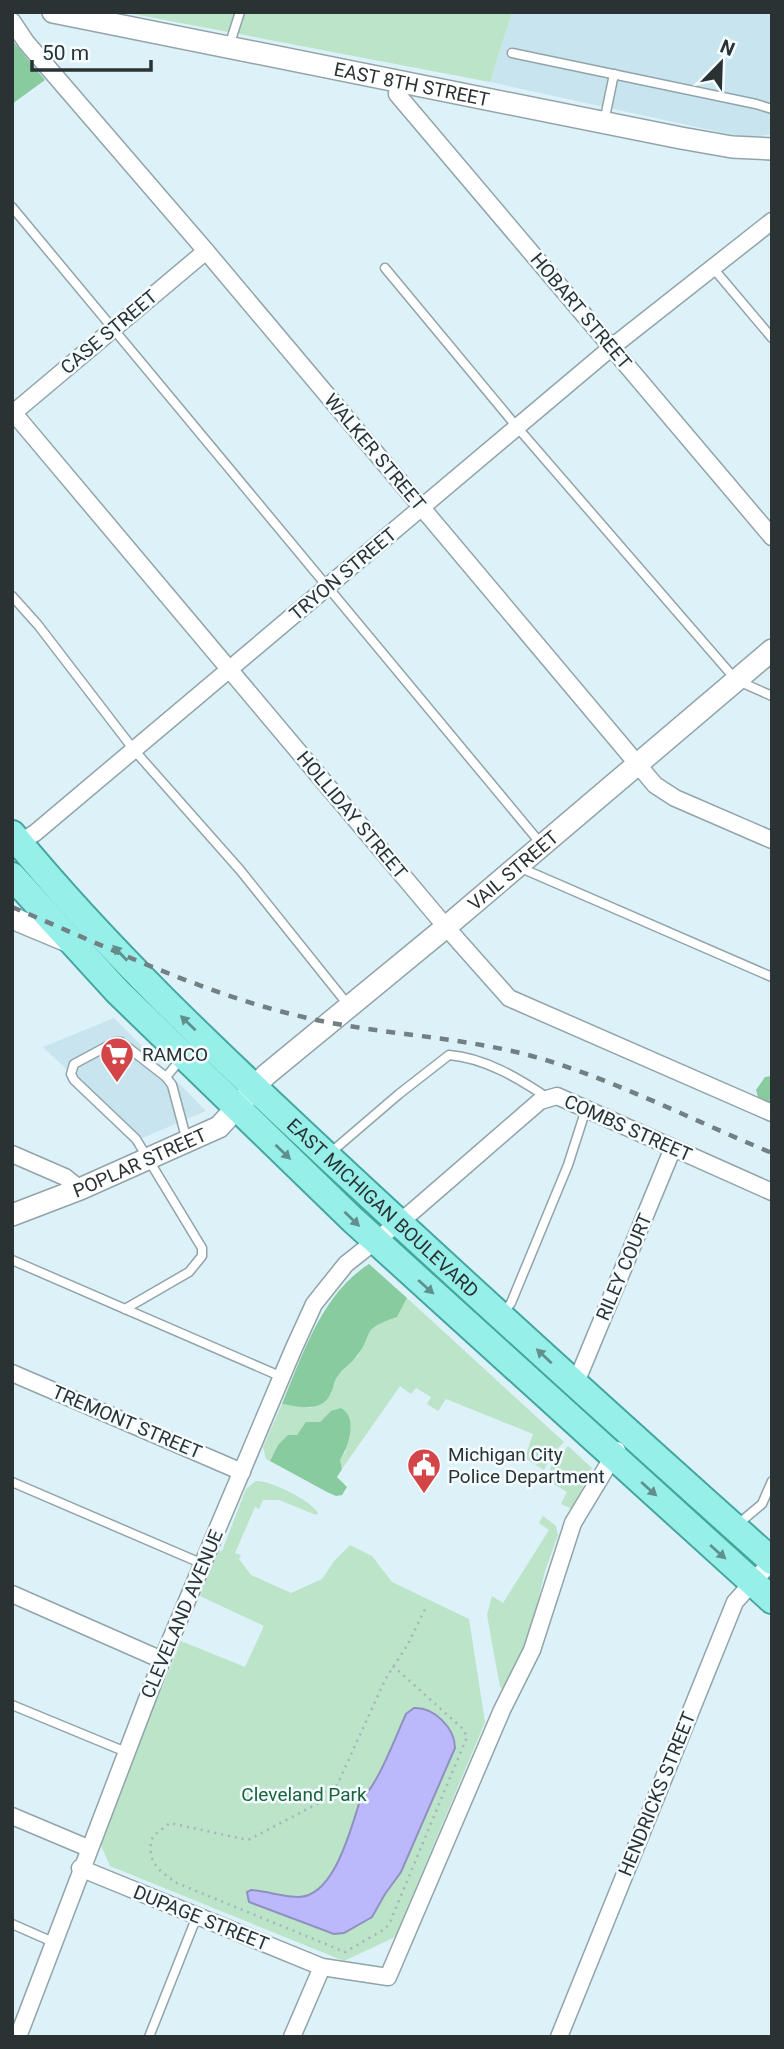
<svg xmlns="http://www.w3.org/2000/svg" width="784" height="2049" font-family="Roboto,sans-serif">
<style>
.built{fill:#c8e4ee}
.green{fill:#bbe4c8}
.forest{fill:#87cb9f}
.water{fill:#bbb9fc;stroke:#9090c0;stroke-width:2}
.lines{fill:none;stroke-linecap:round;stroke-linejoin:round}
.service-casing{stroke:#91a4aa;stroke-width:11}
.minor-casing{stroke:#91a4aa;stroke-width:19}
.tertiary-casing{stroke:#91a4aa;stroke-width:24}
.primary-casing{stroke:#43a6a0;stroke-width:30}
.path{stroke:#a5b5ba;stroke-width:2.5;stroke-dasharray:2 5;stroke-linecap:butt}
.service{stroke:#fff;stroke-width:8}
.minor{stroke:#fff;stroke-width:16}
.tertiary{stroke:#fff;stroke-width:21}
.primary{stroke:#97efe9;stroke-width:26}
.rail{stroke:#727f83;stroke-width:4.5;stroke-dasharray:9 9;stroke-linecap:butt}
.oneway{fill:#60908e}
.labels{text-anchor:middle;dominant-baseline:central;stroke-width:5;stroke-linejoin:round;paint-order:stroke}
.street-label{font-size:19px;fill:#2a3234;stroke:#f4fcff}
.poi-label{font-size:19px;fill:#2a3234;stroke:#f4fcff;text-anchor:start}
.park-label{font-size:19px;fill:#18643b;stroke:#f4fcff}
</style>
<rect width="100%" height="100%" fill="#ddf1f8"/>
<g class="built">
<polygon points="512,12 772,12 772,134 747,138 490,82"/>
<polygon points="114,1018 206,1111 140,1139 43,1047"/>
</g>
<g class="green">
<polygon points="123,12 512,12 490,82"/>
<polygon points="407,1298 564,1442 552,1455 544,1470 525,1458 533,1434 446,1399 438,1411 427,1404 431,1397 416,1388 411,1394 400,1386 342,1469 340,1460 346,1451 331,1411 320,1422 278,1445 270,1461 266,1459 263,1447 282,1404 310,1408 331,1394 335,1378 358,1356 368,1331 376,1324 397,1317"/>
<polygon points="568,1446 592,1468 572,1509 561,1504 567,1492 545,1479 555,1459"/>
<path d="M256 1481C271 1481 311 1500 318 1513L316 1515 279 1500H263L259 1509 255 1507 235 1553 241 1555 239 1559 251 1575 291 1593 322 1579 335 1560 350 1545 372 1556 392 1582 469 1619 485 1722 395 1937 344 1961 110 1866 99 1841 181 1641 245 1667 264 1626 200 1596 218 1550 222 1551 246 1489Z"/>
<polygon points="543,1516 556,1526 558,1535 545,1571 528,1642 504,1689 500,1687 487,1615 492,1596 503,1603 549,1530 539,1523"/>
</g>
<g class="forest">
<polygon points="12,40 45,80 12,104"/>
<polygon points="772,1076 772,1108 759,1101 756,1090 765,1077"/>
<path d="M369 1264 407 1298 397 1317C358 1330 376 1332 356 1357 351 1364 342 1369 337 1377 333 1382 334 1388 331 1393 322 1413 299 1407 282 1404 303 1354 321 1295 369 1264Z"/>
<path d="M341 1408C358 1417 349 1446 340 1460L342 1469 337 1477 347 1487 342 1495 336 1496 327 1492 270 1461 278 1445 288 1435H297L306 1422H320L331 1411Z"/>
</g>
<path class="water" d="M414 1708C434 1707 455 1728 455 1748L401 1872 385 1894 372 1917 344 1933 334 1934 249 1902 247 1892 251 1890C267 1891 283 1897 299 1897 335 1896 351 1827 360 1801 378 1785 395 1738 406 1714Z"/>
<g class="lines">
<g class="service-casing">
<g id="service">
<polyline points="229,46 240,12"/>
<polyline points="512,53 756,104 772,109"/>
<polyline points="604,122 614,74"/>
<polyline points="12,207 542,845"/>
<polyline points="385,268 517,427 736,680 772,696"/>
<polyline points="713,268 772,338"/>
<polyline points="12,596 38,625 134,750 240,870 349,1006"/>
<polyline points="521,868 772,977"/>
<polyline points="181,1059 166,1077 172,1085 187,1141"/>
<path d="M329 1154 399 1094 449 1055C485 1058 518 1078 548 1098"/>
<polyline points="12,1260 282,1377"/>
<polyline points="125,1309 189,1272 202,1256 202,1248 136,1139 74,1080 71,1074 74,1064 115,1042 121,1042 166,1077"/>
<polyline points="503,1313 511,1303 568,1165 586,1109"/>
<polyline points="12,1482 203,1564"/>
<polyline points="738,1524 762,1504 772,1481"/>
<polyline points="12,1705 126,1752"/>
<polyline points="12,1924 53,1942"/>
<polyline points="149,2037 197,1916"/>
</g>
</g>
<g class="minor-casing">
<g id="minor">
<polyline points="12,21 26,42 206,251 655,785 675,798 772,840"/>
<polyline points="398,82 397,94 772,537"/>
<polyline points="12,411 446,927 509,998 772,1113"/>
<polyline points="12,414 206,251"/>
<polyline points="15,845 35,833 612,347 772,221"/>
<polyline points="12,1154 65,1177 80,1189"/>
<polyline points="12,1373 242,1472"/>
<polyline points="575,1385 673,1148"/>
<polyline points="12,1594 162,1660"/>
<polyline points="12,1816 88,1848"/>
<polyline points="80,1868 322,1967 388,1977 502,1710 532,1650 573,1523 617,1450"/>
<polyline points="18,2037 162,1660 293,1350 314,1304 346,1264 412,1212 540,1101 557,1096 772,1192"/>
<polyline points="292,2037 322,1967"/>
<polyline points="559,2037 735,1602 772,1561"/>
</g>
</g>
<g class="tertiary-casing">
<g id="tertiary">
<path id="s1" d="M53 12 681 138 732 147 772 149"/>
<polyline points="12,918 72,943"/>
<path id="s2" d="M12 1215 80 1189 219 1127 266 1075 446 927 772 650"/>
</g>
</g>
<g class="primary-casing">
<g id="primary">
<path id="s3" d="M12 834C107 950 217 1053 326 1155 473 1292 622 1427 772 1561"/>
<polyline points="12,876 117,991 353,1220 772,1600"/>
</g>
</g>
<path class="path" d="M393 1666 463 1729 467 1737 390 1922 385 1929 345 1952 177 1883C158 1871 145 1860 153 1836L170 1823 248 1840 332 1796 386 1678 408 1644 427 1605"/>
<use href="#service" class="service"/>
<use href="#minor" class="minor"/>
<use href="#tertiary" class="tertiary"/>
<use href="#primary" class="primary"/>
<path class="rail" d="M12 907C105 946 197 991 295 1015 378 1036 464 1035 546 1060 623 1084 697 1122 772 1153"/>
</g>
<defs><path id="oneway-solid" d="M-6-.8H1V-3.2L6.5 0L1 3.2V.8H-6Z" transform="scale(1.75)"/></defs>
<g class="oneway">
<use href="#oneway-solid" transform="translate(120 953) rotate(-133)"/>
<use href="#oneway-solid" transform="translate(188 1023) rotate(-136)"/>
<use href="#oneway-solid" transform="translate(283 1152) rotate(44)"/>
<use href="#oneway-solid" transform="translate(352 1219) rotate(44)"/>
<use href="#oneway-solid" transform="translate(426 1287) rotate(42)"/>
<use href="#oneway-solid" transform="translate(544 1356) rotate(-137)"/>
<use href="#oneway-solid" transform="translate(649 1489) rotate(42)"/>
<use href="#oneway-solid" transform="translate(718 1552) rotate(42)"/>
</g>
<defs>
<g id="supermarket-pin" transform="scale(1.75)"><path d="M0 17L-7.5 6A9.5 9.5 0 1 1 7.5 6Z" fill="#d44547" stroke="#f4fcff"/><path d="M-6-5.5h2.5l.6 2H6L4.5 2H-2.5L-4.4-4H-6ZM-1.5 3.2a1.3 1.3 0 1 0 .1 0ZM3 3.2a1.3 1.3 0 1 0 .1 0Z" fill="#fff"/></g>
<g id="civic-pin" transform="scale(1.75)"><path d="M0 17L-7.5 6A9.5 9.5 0 1 1 7.5 6Z" fill="#d44547" stroke="#f4fcff"/><path d="M-.6-6.5H3V-4.5H.6V-3L4-1V1h2V6H-6V1h2V-1L-.6-3ZM-1.2 2.5V6h2.4V2.5Z" fill="#fff"/></g>
</defs>
<g fill-rule="evenodd">
<use href="#supermarket-pin" x="117" y="1054"/>
<use href="#civic-pin" x="424" y="1465"/>
</g>
<g class="labels">
<g class="street-label">
<text stroke="none"><textPath href="#s1" startOffset="366">EAST 8TH STREET</textPath></text>
<text transform="translate(581 311) rotate(50)">HOBART STREET</text>
<text transform="translate(109 332) rotate(-40)">CASE STREET</text>
<text transform="translate(375 452) rotate(50)">WALKER STREET</text>
<text transform="translate(343 574) rotate(-40)">TRYON STREET</text>
<text transform="translate(352 815) rotate(50)">HOLLIDAY STREET</text>
<text stroke="none"><textPath href="#s2" startOffset="616">VAIL STREET</textPath></text>
<text transform="translate(628 1128) rotate(24)">COMBS STREET</text>
<text stroke="none"><textPath href="#s2" startOffset="138">POPLAR STREET</textPath></text>
<text stroke="none"><textPath href="#s3" startOffset="527">EAST MICHIGAN BOULEVARD</textPath></text>
<text transform="translate(624 1267) rotate(-67)">RILEY COURT</text>
<text transform="translate(127 1422) rotate(23)">TREMONT STREET</text>
<text transform="translate(182 1614) rotate(-67)">CLEVELAND AVENUE</text>
<text transform="translate(657 1794) rotate(-68)">HENDRICKS STREET</text>
<text transform="translate(201 1918) rotate(22)">DUPAGE STREET</text>
</g>
<g class="poi-label">
<text x="142" y="1054">RAMCO</text>
<text x="448" y="1454">Michigan City<tspan x="448" dy="22">Police Department</tspan></text>
</g>
<g class="park-label">
<text x="304" y="1794">Cleveland Park</text>
</g>
</g>
<rect width="784" height="2049" fill="none" stroke="#2a3234" stroke-width="28"/>
<g transform="translate(721 63) rotate(23)" stroke="#f4fcff" stroke-width="5" paint-order="stroke">
<path d="M0-5L12 26L0 18L-12 26Z" fill="#2a3234"/>
<text y="-10" font-size="19" font-weight="bold" text-anchor="middle" fill="#2a3234">N</text>
</g>
<path d="M32 60v10h119v-10" fill="none" stroke="#2a3234" stroke-width="3.5"/>
<text x="42" y="60" font-size="21" fill="#2a3234" stroke="#f4fcff" stroke-width="5" paint-order="stroke">50 m</text>
</svg>
